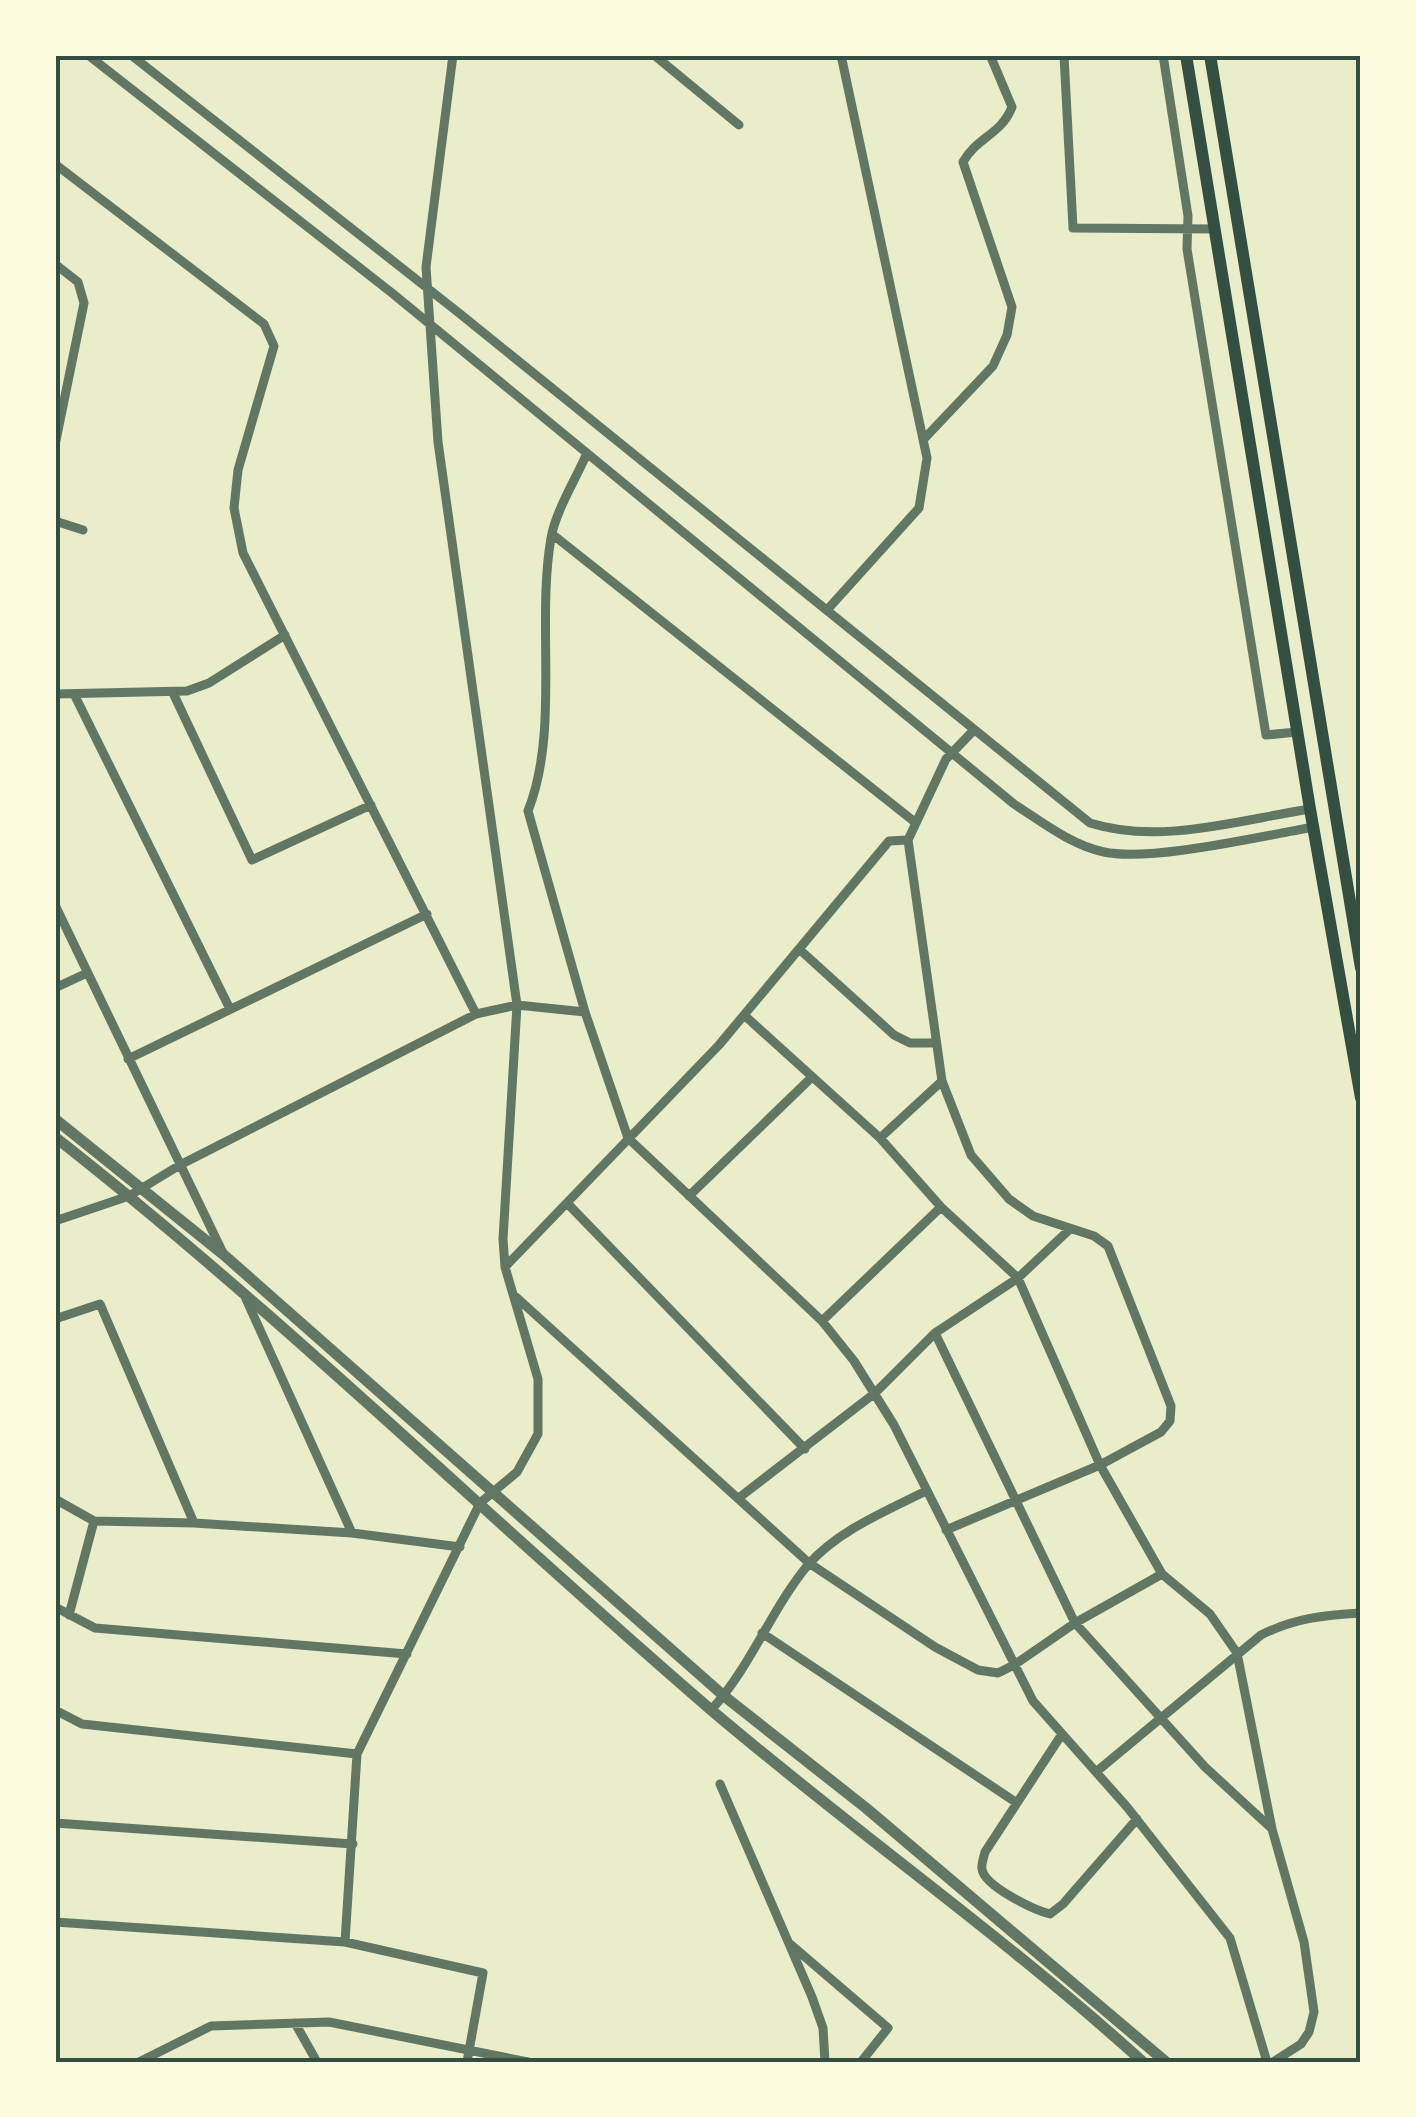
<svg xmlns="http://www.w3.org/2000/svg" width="1416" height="2117" font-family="'Playfair Display',serif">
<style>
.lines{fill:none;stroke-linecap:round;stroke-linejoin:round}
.minor{stroke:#617663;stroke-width:9}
.tertiary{stroke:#617663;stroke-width:11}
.secondary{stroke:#344e41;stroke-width:12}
.neatline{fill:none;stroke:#344e41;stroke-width:4}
</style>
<rect width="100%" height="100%" fill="#e9edc9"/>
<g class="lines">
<path class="minor" d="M88,55L392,293L1014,804C1042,822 1071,845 1104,852C1151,862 1262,836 1314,827
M131,55L459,313L1090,823C1160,845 1239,820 1310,809
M654,55L739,125
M1064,55L1073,228L1214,229
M1163,55L1188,216L1187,249L1266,735L1297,732
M55,164L264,324L274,346L238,470L234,508L243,553L476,1014
M55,264L78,282L84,303L55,445
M923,440L993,366L1007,335L1012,307L963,162C978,136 1001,135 1012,107L990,55
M587,453C576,479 556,510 551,538C536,625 560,730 528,811L585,1012L628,1138L822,1321L854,1361L894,1425L1033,1701L1127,1807L1230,1938L1267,2062
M55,521L83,530
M552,534L916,823
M827,610L919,508L927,458L841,55
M173,693L252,860L371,805
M55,694L187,691L209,683L285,635
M74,694L230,1009
M55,905L223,1253
M799,949L894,1035L910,1043H936
M55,988L87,973
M744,1015L880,1138L941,1207L1018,1278L1100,1465L1162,1574L1210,1614L1237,1653L1272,1829L1304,1942L1314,2012L1309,2032L1301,2044L1273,2062
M128,1059L427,914
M880,1138L942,1081
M689,1196L812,1077
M567,1203L805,1449
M55,1221L129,1196L180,1165L476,1014L517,1005L585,1012
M505,1267L719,1045L889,841L908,840
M516,1297L809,1563L935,1647L978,1670L998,1673L1014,1665L1075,1623L1162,1574
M246,1299L352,1533
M55,1319L100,1304L194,1523
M822,1321L941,1207
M935,1333L1075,1623L1205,1767L1270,1827
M740,1497L875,1393L935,1333L1018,1278L1070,1229
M55,1499L94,1521L194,1523L352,1533L460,1547
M946,1530L1100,1465L1161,1432L1170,1421L1171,1406L1108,1246L1094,1236L1033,1216L1009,1199L971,1155L942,1081L908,840L946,759L974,730
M55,1607L95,1628L407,1654
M69,1615L94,1521
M762,1633L1017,1803
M55,1710L82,1724L357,1754
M711,1710C750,1668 771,1610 807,1566C837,1531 886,1511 926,1491
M1062,1734L985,1852C984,1856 981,1865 982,1869C984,1886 1034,1910 1050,1914L1063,1904L1137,1819
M1096,1772L1261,1635C1295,1618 1324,1615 1361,1613
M720,1784L812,1997L823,2028L825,2062
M55,1823L353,1844
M55,1922L345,1942L483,1973L467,2062
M345,1942L357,1754L480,1503L517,1472L538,1434V1379L505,1267L503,1239L517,1005L438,442L426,267L453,55
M790,1944L888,2028L861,2062
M295,2023L317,2062
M139,2062L211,2026L329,2022L528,2062"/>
<path class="tertiary" d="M55,1119L224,1255L724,1696L866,1808L1166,2062
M55,1137C283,1316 490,1520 710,1709C852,1830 1005,1937 1143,2062"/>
<path class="secondary" d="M1186,55L1310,809L1361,1098
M1210,55L1361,968"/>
</g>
<rect width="1416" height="2117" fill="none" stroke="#fefae0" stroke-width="115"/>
<rect x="58" y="58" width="1300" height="2002" class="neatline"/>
</svg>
